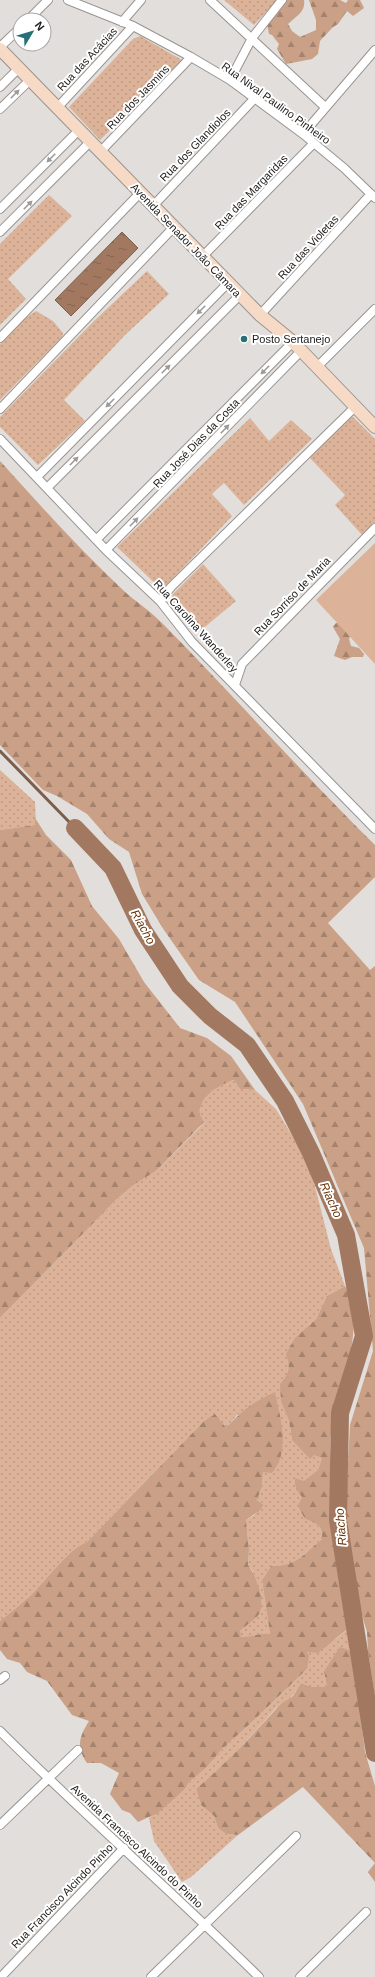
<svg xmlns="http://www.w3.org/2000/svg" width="375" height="1977" font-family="Helvetica,sans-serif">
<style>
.grass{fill:url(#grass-dots)}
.forest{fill:url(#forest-firs)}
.green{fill:#dcb298}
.water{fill:url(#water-ripples);stroke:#7c5e4c}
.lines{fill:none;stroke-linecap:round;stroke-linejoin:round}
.stream{stroke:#7c5e4c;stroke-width:3}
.river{stroke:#a27960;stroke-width:18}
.street-casing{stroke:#989491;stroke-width:10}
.secondary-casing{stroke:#989491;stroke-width:14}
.street{stroke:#fff;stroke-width:8}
.secondary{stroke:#f7dac6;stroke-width:12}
.oneway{fill:#9c9b9a}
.poi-dot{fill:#267076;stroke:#fff;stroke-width:1.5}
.labels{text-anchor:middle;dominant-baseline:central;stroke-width:4;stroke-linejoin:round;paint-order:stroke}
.street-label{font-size:11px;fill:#22201f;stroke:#fff}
.poi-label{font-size:11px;fill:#22201f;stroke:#fff;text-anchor:start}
.water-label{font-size:12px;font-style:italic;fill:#683307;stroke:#fff}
</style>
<defs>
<pattern id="grass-dots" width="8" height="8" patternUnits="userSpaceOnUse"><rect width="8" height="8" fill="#dcb298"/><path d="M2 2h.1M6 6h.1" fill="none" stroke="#bc9983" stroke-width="1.8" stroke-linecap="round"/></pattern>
<pattern id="forest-firs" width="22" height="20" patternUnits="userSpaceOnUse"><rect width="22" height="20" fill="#caa086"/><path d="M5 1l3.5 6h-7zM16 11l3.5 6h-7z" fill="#a4826d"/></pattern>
<pattern id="water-ripples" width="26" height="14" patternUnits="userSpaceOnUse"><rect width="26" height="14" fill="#a27960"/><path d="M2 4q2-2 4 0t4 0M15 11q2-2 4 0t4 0" fill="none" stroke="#84634f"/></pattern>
</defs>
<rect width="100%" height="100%" fill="#e2dedb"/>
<path class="grass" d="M224,0H277L254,25Z
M140,36L182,60L100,140L69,107L133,39Z
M49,195L72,216L8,279L26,299L0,325V244Z
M147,271L169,294L125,335L64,400L85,421L38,465L0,427V417L93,322Z
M36,311L53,321L63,333L62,337L0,400V344L24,319Z
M351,415L375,439V524L363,536L335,505L345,495L310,458L337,427Z
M250,418L269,441L291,420L312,439L244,505L224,483L212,494L232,516L162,590L117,547Z
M203,564L236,601L200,631L170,600L173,594Z
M0,770L35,802L36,825L0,830Z
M234,1080L240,1089L255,1090L276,1109L296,1142L312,1175L331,1249L345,1286L327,1296L316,1319L310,1324L290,1362L281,1402L289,1421L292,1440L322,1458L318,1470L304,1482L294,1479L296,1490L302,1497L305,1519C317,1524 323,1525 322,1539C304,1554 297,1566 271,1566L262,1580L270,1634C262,1632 251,1638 241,1637L239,1631L248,1624L261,1604L252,1570L248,1566L249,1550L246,1520L253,1516L264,1505L257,1500L262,1487L263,1471L238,1414L226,1428L203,1422L87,1542C69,1548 45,1582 31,1595C21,1604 10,1613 0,1621V1318L118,1198L135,1184L156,1171L204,1123C203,1120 201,1116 200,1114C197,1096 221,1084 234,1080Z
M351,1626L352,1637L349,1650L340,1648L324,1671L327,1687H312L301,1683C298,1687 296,1692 292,1696C287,1701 280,1703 275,1709C251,1737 224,1765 196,1789L201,1805L214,1816L218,1828L226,1834L238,1835L191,1877L182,1882L154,1841L149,1818L185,1789L189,1782L206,1768L222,1749L252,1722L307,1669V1651L311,1652L337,1638Z"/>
<path class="forest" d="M285,0H304C306,12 296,16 288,24L292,31L300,37L316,30V20L309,0H340L346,3L348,0H360L364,8L353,16L347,11L338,24L333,27L320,41L318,54L312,59L286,64L277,49L279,44L272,35L269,34L267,24Z
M0,461C40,505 80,550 124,591C135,601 149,610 161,622C233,695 301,772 375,845V877L328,923L370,970L375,966V1697L368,1651L367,1632L359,1605L345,1523L350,1425L373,1351L364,1248L303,1104L235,1002L199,980L164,930L142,894L129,852L109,839L87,814L57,796L43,790L0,745Z
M336,623H339L351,635L349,639L351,646L359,648L364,654L363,657H352L345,660L334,656L340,639L333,627Z
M35,818L46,835L71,860L92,906L119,939L144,982L180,1028L207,1038L231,1056L255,1090L240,1089L234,1080C221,1084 197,1097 200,1114C201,1116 203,1120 204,1122L156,1171L135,1184L118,1198L0,1318V830L35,825Z
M345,1286C369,1325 337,1390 331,1433C329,1445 331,1458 331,1470C332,1523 341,1574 351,1626L318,1653L307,1652L309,1656L307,1669L252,1722L222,1749L206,1768L189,1782L185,1789L158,1813L138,1822L130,1813L122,1810L110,1794L119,1773L101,1763H87C76,1747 79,1737 89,1721L72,1715L47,1681L27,1672L20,1663L7,1659L0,1650V1621C10,1613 21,1604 31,1595C45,1582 69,1548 87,1542L203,1422L215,1414L226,1428C241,1411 255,1401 275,1392C280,1417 291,1451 272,1473L263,1472L262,1487L257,1500L264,1505L259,1511L246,1520L249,1550L248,1565C256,1576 266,1601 259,1614C255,1620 245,1626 240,1631L241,1637C251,1638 261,1632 270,1634L262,1580L271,1566C297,1566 304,1554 322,1539C323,1525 317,1524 305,1519L298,1506L302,1497L296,1490L294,1478L304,1481L318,1470L322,1458L314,1455L310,1459L292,1440L289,1421L281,1402L280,1384C289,1375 291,1366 286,1354L295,1338L316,1319L327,1296Z
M340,1647L349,1650L354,1659L365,1752L375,1786V1882L368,1872L375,1863L303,1787L238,1835L226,1834L218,1828L214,1816L201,1805L196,1789C224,1765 251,1737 276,1709C280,1703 287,1700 293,1696C296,1692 298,1687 301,1683L312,1687H327L324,1671Z"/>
<path class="green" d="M375,543V664L316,600Z"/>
<path class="water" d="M122,232L138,248L71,316L55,300Z"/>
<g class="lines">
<path class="stream" d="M0,751L75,828"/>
<path class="river" d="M75,828L113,868L143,930L180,986L210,1016L247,1045L285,1101L311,1153L346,1235L364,1336L340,1413L338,1520L375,1753"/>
<defs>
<path id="street" d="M68,0L133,26L191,57L230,80L303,134L344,168L375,198
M210,0L325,107
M28,20L48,0
M122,22L141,0
M0,47L20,28
M230,80L252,38L282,0
M0,87L19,68
M57,108L133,26
M0,109L30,80
M303,134L375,50
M100,152L191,57
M153,206L254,99
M0,209L79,130
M0,232L90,142
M203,256L314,143
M260,315L371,194
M0,338L140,193
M317,367L375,309
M0,409L174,227
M0,439L106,550L160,601L192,642L375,829
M37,477L228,283
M47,488L240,295
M97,539L293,342
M106,550L301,351
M160,601L171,587L355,407
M235,685L242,664L375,528
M0,1680L5,1676
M0,1731C84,1815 174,1893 259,1977
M0,1825L78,1750
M1,1977L124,1848
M151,1977L296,1836
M300,1977L366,1912"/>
<path id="secondary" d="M0,49L260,315L293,342L375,427"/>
</defs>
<use href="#street" class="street-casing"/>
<use href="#secondary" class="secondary-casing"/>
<use href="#street" class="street"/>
<use href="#secondary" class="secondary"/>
</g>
<defs><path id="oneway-solid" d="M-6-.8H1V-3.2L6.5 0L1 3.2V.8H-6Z"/></defs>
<g class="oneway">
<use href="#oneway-solid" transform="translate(15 94) rotate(-45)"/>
<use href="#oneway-solid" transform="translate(51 158) rotate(135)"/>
<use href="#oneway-solid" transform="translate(28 205) rotate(-45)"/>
<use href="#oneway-solid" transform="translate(201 310) rotate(135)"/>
<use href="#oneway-solid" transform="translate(166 369) rotate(-45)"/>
<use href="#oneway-solid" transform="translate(265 370) rotate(135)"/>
<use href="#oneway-solid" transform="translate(110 403) rotate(135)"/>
<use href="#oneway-solid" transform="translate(225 429) rotate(-46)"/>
<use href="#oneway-solid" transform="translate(74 461) rotate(-45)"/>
<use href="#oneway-solid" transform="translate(134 522) rotate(-46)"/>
</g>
<circle class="poi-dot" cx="244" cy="339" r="4"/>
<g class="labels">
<g class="street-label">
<text transform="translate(87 59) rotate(-47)">Rua das Acácias</text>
<text transform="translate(138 97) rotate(-46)">Rua dos Jasmins</text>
<text transform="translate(276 103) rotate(36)">Rua Nival Paulino Pinheiro</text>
<text transform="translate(195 145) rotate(-46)">Rua dos Glandiolos</text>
<text transform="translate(251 192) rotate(-46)">Rua das Margaridas</text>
<text transform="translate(186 240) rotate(46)">Avenida Senador João Câmara</text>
<text transform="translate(308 247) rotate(-47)">Rua das Violetas</text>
<text transform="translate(196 443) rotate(-46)">Rua José Dias da Costa</text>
<text transform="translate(292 596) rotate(-46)">Rua Sorriso de Maria</text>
<text transform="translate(196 626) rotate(48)">Rua Carolina Wanderley</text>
<text transform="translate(137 1846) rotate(43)">Avenida Francisco Alcindo do Pinho</text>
<text transform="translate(62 1896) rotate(-46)">Rua Francisco Alcindo Pinho</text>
</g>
<g class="poi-label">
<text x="252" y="339">Posto Sertanejo</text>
</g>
<g class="water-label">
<text transform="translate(143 927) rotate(61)">Riacho</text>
<text transform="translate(331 1200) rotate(66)">Riacho</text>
<text transform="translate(341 1527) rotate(-95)">Riacho</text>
</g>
</g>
<g transform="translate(32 32) rotate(52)"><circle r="19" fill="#ffffff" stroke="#a7a6a5"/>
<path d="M0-3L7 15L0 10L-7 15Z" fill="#267076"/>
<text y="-6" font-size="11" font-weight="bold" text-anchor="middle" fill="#22201f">N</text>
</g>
</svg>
